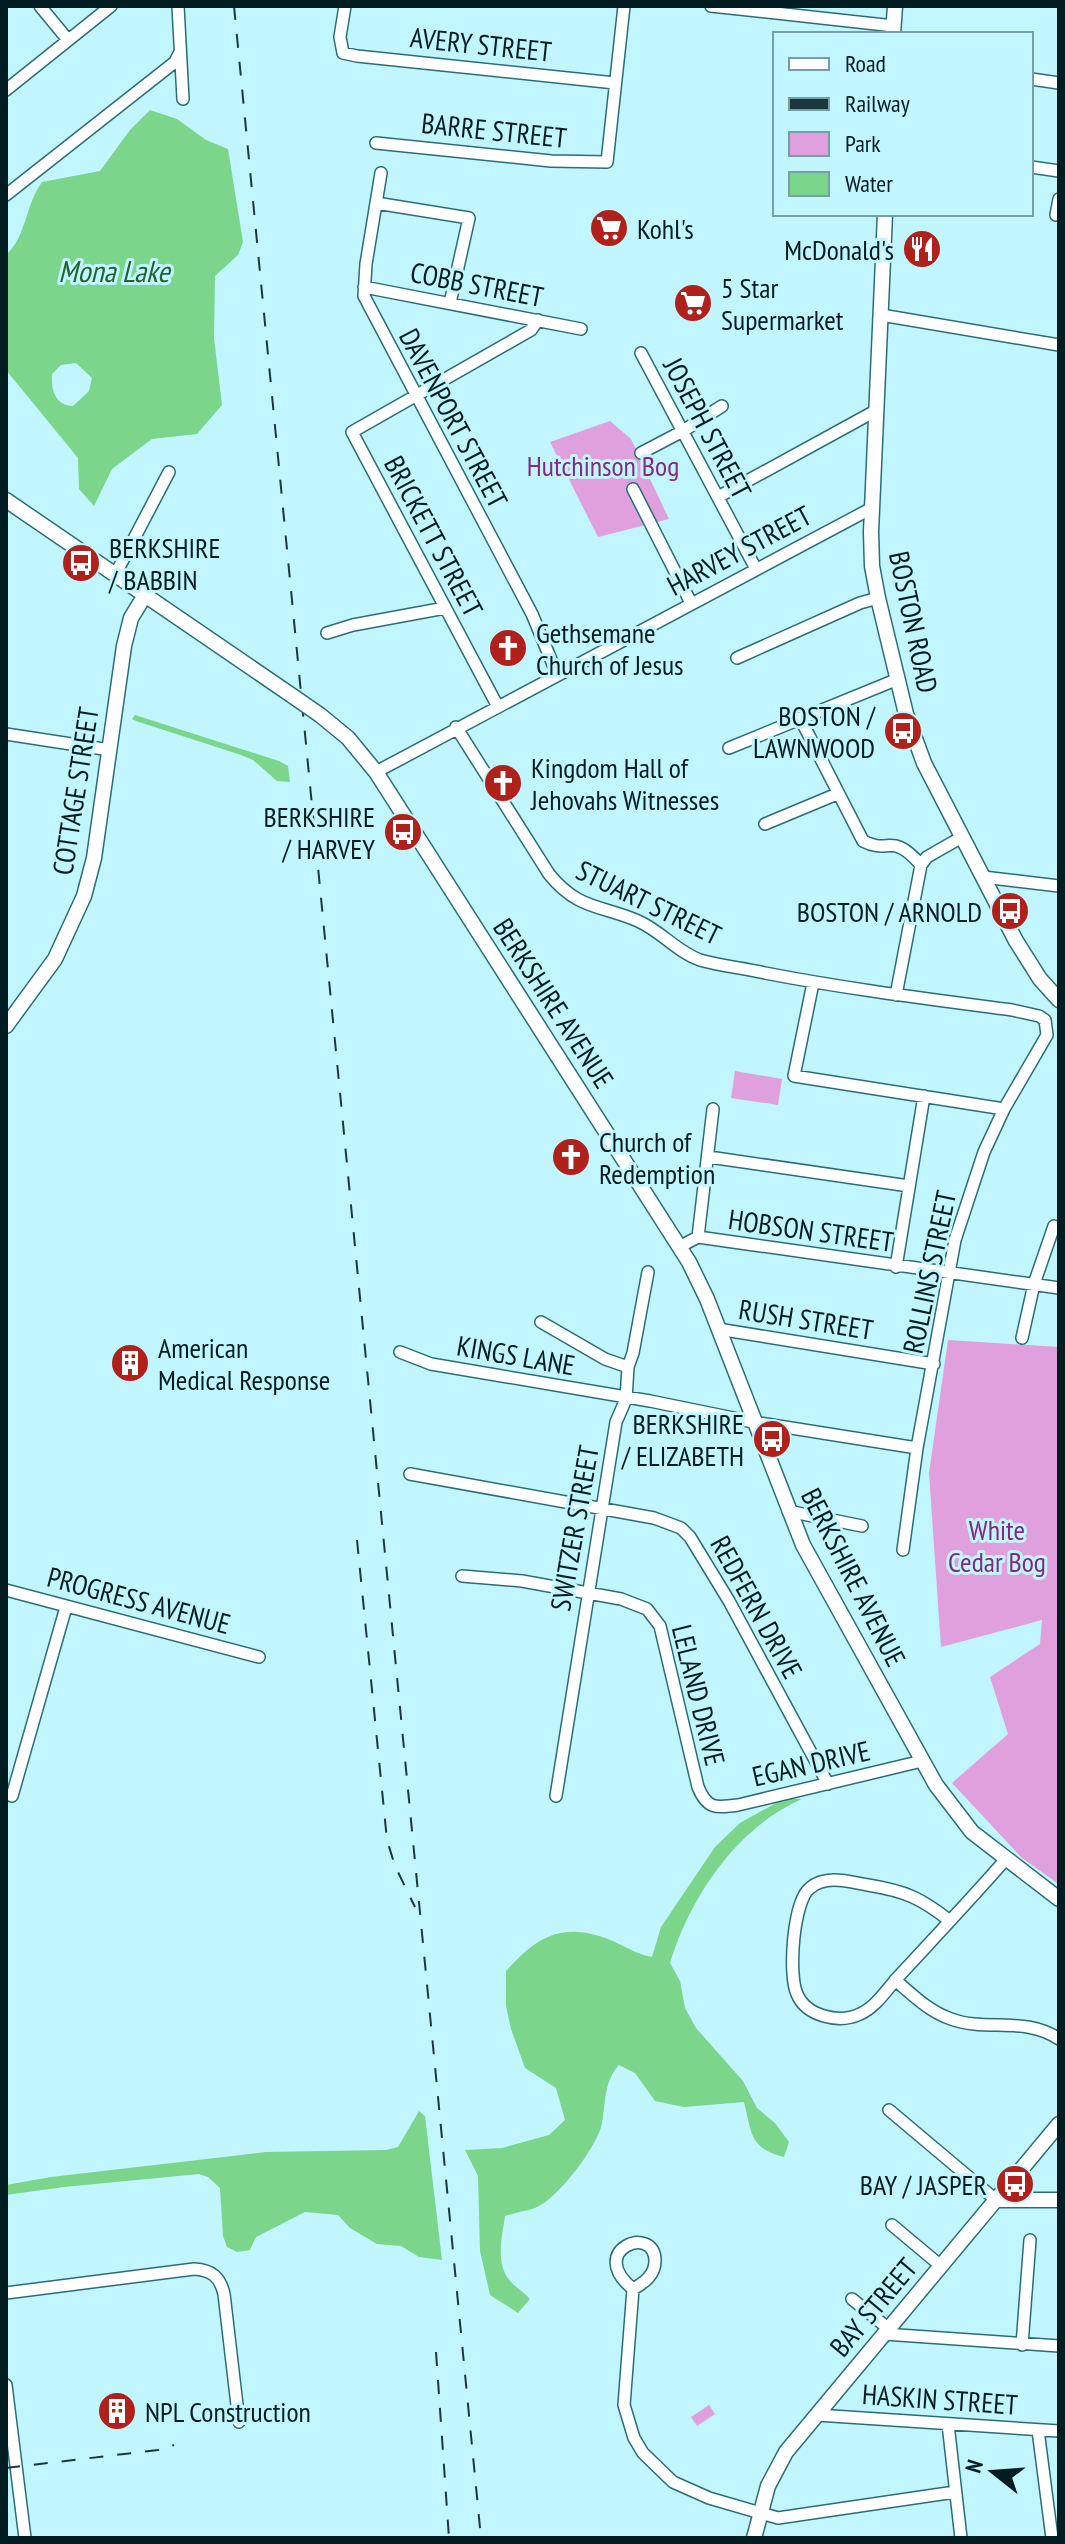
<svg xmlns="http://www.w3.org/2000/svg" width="1065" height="2544" font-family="'PT Sans Narrow',sans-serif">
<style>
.green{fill:#e0a0dd}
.water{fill:#7bd58b;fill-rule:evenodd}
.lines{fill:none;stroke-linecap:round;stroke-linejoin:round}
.minor-casing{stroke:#2b6d77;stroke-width:14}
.major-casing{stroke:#2b6d77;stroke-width:17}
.minor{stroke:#fff;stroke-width:11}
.major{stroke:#fff;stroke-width:14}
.rail{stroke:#1a383d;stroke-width:2;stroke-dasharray:14 14;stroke-linecap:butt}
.major-bridge-casing{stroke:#2b6d77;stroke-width:17;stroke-linecap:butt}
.major-bridge{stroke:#fff;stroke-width:14}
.labels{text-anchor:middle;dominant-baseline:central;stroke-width:6;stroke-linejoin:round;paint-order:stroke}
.street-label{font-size:28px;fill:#021d21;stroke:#c1f6fe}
.poi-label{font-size:28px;fill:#021d21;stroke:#c1f6fe;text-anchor:start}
.park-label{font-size:28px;fill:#842883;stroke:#c1f6fe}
.water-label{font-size:30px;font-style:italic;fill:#256333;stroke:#c1f6fe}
</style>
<rect width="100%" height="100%" fill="#c1f6fe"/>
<path class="green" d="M610,421L631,439L669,519L598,537L550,442Z
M735,1071L782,1079L778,1105L731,1098Z
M948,1340L1059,1347L1057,1883L1021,1857L952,1783L1008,1734L990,1677L1040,1644L1042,1620L941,1647L929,1473Z
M709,2405L715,2414L697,2426L691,2417Z"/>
<path class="water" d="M150,110L177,119L206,140L228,149L243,242L238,255L215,276L214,338L222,405L197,434L152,439L112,469L94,506L79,489L78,458L6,370V255C27,236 25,205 42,182L100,171L130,130ZM76,363L92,378L89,391L73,406C55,405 51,390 52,374L61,365Z
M135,715L279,761L288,766L290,782L277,781L253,760L241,755L136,721L132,719Z
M783,1799H802C737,1827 690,1897 670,1963L680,1981L685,2008L696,2028L743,2081L757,2108L775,2123L789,2142L784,2157C749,2148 752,2133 744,2102L684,2107L655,2101L635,2073L619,2065C604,2081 606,2101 602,2123C598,2146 557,2200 535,2208C525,2211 515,2213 505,2216C502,2237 495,2263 510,2281C516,2288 524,2292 530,2299L518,2313L490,2295L480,2251L478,2176L465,2150L502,2148L549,2135L565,2120L556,2088L525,2068L511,2029L506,2006V1971C536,1938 560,1922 605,1938C621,1943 634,1954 652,1957L661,1927L715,1847L740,1823Z
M419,2111L425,2116L442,2260L419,2257L401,2246L377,2244L350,2228L338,2215L305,2212L256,2237L250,2250L237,2252L227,2247L223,2236L220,2188L208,2177L199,2174L64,2187L6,2195V2185L51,2177L266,2152L386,2150L398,2147Z"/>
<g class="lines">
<defs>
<path id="minor" d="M40,6L68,40
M178,6L183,99
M345,6L340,37L343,53L357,56L615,83
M711,6L894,26
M1031,79L1059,83
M6,90L111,6
M376,143L551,161L607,162L624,6
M1031,167L1059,171
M381,173L366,264L364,296L532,614L557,674
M6,195L175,62L180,52
M376,203L469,218L450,303
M1056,215L1059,199
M364,287L581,329
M881,315L1059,345
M641,353L756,569
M641,453L683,431L722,406
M633,489L691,603
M718,497L877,410
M115,575L169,472
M327,633L353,625L445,608
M737,658L860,603L878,598
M497,705L352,432L531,330L538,320
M800,718L863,841C890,855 891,831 921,865L927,857L962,837
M456,727L549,874C578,910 601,905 638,921C661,931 677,952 700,960C721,966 744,968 765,973C847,989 929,999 1012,1010L1039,1016L1045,1020L1047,1035L1004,1109L984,1152L955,1240L917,1448L903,1550
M6,734L110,750
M729,748L898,679
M376,772L872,508
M765,824L837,794
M983,877L1059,886
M813,983L794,1076L1004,1109
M896,995L921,865
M709,1157L909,1186
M698,1237L1059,1288
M679,1247L698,1237L713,1109
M896,1267L924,1096
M541,1322L605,1359L628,1367
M718,1329L934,1364
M1022,1338L1034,1284L1054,1226
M400,1352L431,1364L650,1401L753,1422L917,1448
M410,1474L654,1518L681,1528L690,1537L729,1601L828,1784
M788,1511L862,1526
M462,1576L522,1581L621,1599L647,1609L660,1626L698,1787C707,1809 715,1808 738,1805L922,1761
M6,1590L259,1657
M12,1796L66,1607
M556,1796L616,1422L626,1399L628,1367L633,1353L648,1272
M950,1921C921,1898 905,1891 868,1885C850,1882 826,1874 810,1888C793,1901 788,1975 797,1994C806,2016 839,2024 860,2014C876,2007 887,1989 899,1976C935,1937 971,1899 1006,1859
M895,1980C913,1995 928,2011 951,2019C986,2032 1026,2016 1059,2039
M889,2110L996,2200
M892,2225L941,2266
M633,2289C644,2283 655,2275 655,2261C655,2223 585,2250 633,2289L624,2405L634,2438L643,2453L673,2482L709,2498L778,2518L955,2492
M6,2293L194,2269C212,2270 220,2277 224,2294L239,2422
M852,2299L889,2329
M884,2334L1059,2346
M1022,2345L1030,2240
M6,2385L25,2538
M817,2415L1059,2431
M948,2424L961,2538
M1038,2430L1052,2538"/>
<path id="major" d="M893,34L895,6
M885,214L871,532L872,566L878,598L906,714L924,763L1016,941L1040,979L1059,1000
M6,500L294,697
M320,715L348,738L376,772L689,1262L707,1299L803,1545L936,1785L972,1832L1059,1899
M6,1026L55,959L84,896L94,858L124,646L131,618L145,595
M996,2200H1059
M754,2538L768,2486L786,2452L1059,2124"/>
</defs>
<use href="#minor" class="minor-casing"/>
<use href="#major" class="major-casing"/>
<use href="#minor" class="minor"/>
<use href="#major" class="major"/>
<path class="rail" d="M234,6L481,2538
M357,1540L387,1840L395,1866L415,1907
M436,2352L449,2538
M6,2468L158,2450L174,2445"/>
<defs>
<path id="major-bridge" d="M294,697L320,715"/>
</defs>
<use href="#major-bridge" class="major-bridge-casing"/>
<use href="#major-bridge" class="major-bridge"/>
</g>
<defs>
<symbol id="supermarket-disc" viewBox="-11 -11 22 22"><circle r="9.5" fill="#b1211b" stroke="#c1f6fe"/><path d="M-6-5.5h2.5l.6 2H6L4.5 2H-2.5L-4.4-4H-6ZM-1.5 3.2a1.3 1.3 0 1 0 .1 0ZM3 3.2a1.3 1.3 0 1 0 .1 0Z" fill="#fff"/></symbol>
<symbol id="restaurant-disc" viewBox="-11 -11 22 22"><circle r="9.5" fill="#b1211b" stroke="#c1f6fe"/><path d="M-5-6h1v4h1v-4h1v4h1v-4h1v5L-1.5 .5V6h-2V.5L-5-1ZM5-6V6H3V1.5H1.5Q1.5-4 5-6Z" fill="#fff"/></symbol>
<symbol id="bus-disc" viewBox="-11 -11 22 22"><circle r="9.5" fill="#b1211b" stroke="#c1f6fe"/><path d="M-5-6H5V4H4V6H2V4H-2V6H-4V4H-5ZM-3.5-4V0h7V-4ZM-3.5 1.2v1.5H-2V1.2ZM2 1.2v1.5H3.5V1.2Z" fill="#fff"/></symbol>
<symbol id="church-disc" viewBox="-11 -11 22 22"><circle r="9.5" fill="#b1211b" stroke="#c1f6fe"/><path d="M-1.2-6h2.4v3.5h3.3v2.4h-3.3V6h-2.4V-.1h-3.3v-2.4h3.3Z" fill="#fff"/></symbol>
<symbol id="building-disc" viewBox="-11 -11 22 22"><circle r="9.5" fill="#b1211b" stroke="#c1f6fe"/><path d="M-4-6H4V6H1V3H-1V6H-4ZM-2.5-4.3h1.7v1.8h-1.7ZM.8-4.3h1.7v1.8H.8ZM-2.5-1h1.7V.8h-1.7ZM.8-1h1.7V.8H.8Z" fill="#fff"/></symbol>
</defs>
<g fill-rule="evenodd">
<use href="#supermarket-disc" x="587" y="206" width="44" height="44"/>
<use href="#restaurant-disc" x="900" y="227" width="44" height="44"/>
<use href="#supermarket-disc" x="671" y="281" width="44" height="44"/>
<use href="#bus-disc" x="59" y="541" width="44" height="44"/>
<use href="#church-disc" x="486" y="626" width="44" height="44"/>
<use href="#bus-disc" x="881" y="709" width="44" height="44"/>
<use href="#church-disc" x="481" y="761" width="44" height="44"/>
<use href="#bus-disc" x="381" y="810" width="44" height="44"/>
<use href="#bus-disc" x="988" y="889" width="44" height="44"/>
<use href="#church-disc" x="549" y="1135" width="44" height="44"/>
<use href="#building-disc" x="108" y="1341" width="44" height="44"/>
<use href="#bus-disc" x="750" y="1417" width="44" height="44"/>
<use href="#bus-disc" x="993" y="2162" width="44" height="44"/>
<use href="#building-disc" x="95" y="2389" width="44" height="44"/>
</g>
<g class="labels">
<g class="street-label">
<text transform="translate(481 44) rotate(6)">AVERY STREET</text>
<text transform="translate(494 130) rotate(6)">BARRE STREET</text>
<text transform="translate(477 284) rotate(11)">COBB STREET</text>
<text transform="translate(454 418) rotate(62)">DAVENPORT STREET</text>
<text transform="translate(708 428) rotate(62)">JOSEPH STREET</text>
<text transform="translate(434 536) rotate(62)">BRICKETT STREET</text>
<text transform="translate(739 550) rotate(-28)">HARVEY STREET</text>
<text transform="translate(914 622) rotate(78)">BOSTON ROAD</text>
<text transform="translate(75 791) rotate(-81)">COTTAGE STREET</text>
<text transform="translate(649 902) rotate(26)">STUART STREET</text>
<text transform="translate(554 1003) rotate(57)">BERKSHIRE AVENUE</text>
<text transform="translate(811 1230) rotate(8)">HOBSON STREET</text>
<text transform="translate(929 1272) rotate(-78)">ROLLINS STREET</text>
<text transform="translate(806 1319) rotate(9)">RUSH STREET</text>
<text transform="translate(516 1355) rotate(10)">KINGS LANE</text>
<text transform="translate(574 1528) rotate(-80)">SWITZER STREET</text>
<text transform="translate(854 1577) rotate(63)">BERKSHIRE AVENUE</text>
<text transform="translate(139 1600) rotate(15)">PROGRESS AVENUE</text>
<text transform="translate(757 1607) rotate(61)">REDFERN DRIVE</text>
<text transform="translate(699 1695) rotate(76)">LELAND DRIVE</text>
<text transform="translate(811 1763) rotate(-13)">EGAN DRIVE</text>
<text transform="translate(873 2307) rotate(-50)">BAY STREET</text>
<text transform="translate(940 2399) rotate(4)">HASKIN STREET</text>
</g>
<g class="poi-label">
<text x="637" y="228">Kohl's</text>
<text x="894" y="249" text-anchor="end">McDonald's</text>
<text x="721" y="287">5 Star<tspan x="721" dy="32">Supermarket</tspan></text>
<text x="109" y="547">BERKSHIRE<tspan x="109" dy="32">/ BABBIN</tspan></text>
<text x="536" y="632">Gethsemane<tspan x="536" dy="32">Church of Jesus</tspan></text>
<text x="875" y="715" text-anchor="end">BOSTON /<tspan x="875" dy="32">LAWNWOOD</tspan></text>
<text x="531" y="767">Kingdom Hall of<tspan x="531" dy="32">Jehovahs Witnesses</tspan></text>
<text x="375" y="816" text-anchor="end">BERKSHIRE<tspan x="375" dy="32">/ HARVEY</tspan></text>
<text x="982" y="911" text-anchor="end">BOSTON / ARNOLD</text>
<text x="599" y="1141">Church of<tspan x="599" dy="32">Redemption</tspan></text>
<text x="158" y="1347">American<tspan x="158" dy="32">Medical Response</tspan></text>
<text x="744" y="1423" text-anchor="end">BERKSHIRE<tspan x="744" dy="32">/ ELIZABETH</tspan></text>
<text x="987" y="2184" text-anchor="end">BAY / JASPER</text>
<text x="145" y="2411">NPL Construction</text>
</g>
<g class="park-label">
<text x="603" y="465">Hutchinson Bog</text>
<text x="997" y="1529">White<tspan x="997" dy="32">Cedar Bog</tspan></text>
</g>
<g class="water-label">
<text x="114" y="270">Mona Lake</text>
</g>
</g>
<rect width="1065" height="2544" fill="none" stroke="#021d21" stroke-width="16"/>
<rect x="773" y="32" width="260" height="184" fill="#c1f6fe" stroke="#759fa6" stroke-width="2"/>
<rect x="789" y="58" width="40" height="12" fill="#ffffff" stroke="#759fa6" stroke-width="2"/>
<text x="845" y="72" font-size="24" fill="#021d21">Road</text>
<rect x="789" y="98" width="40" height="12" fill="#1a383d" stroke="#759fa6" stroke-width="2"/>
<text x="845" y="112" font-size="24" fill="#021d21">Railway</text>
<rect x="789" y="132" width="40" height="24" fill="#e0a0dd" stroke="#759fa6" stroke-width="2"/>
<text x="845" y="152" font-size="24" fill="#021d21">Park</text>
<rect x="789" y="172" width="40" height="24" fill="#7bd58b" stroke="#759fa6" stroke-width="2"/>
<text x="845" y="192" font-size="24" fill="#021d21">Water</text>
<g transform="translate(993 2472) rotate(287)" stroke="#c1f6fe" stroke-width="6" paint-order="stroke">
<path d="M0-6L14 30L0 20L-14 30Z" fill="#021d21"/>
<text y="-12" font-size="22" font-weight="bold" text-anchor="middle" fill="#021d21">N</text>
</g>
</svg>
